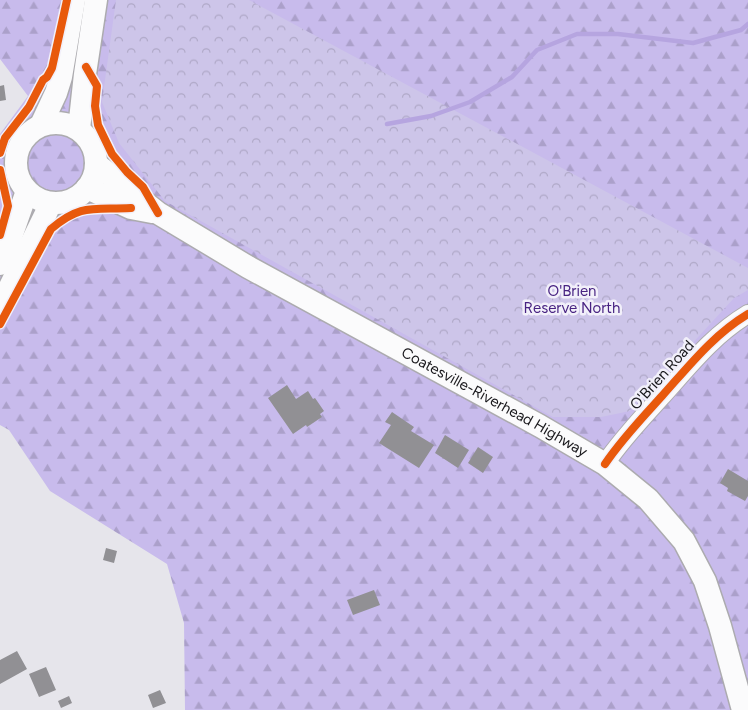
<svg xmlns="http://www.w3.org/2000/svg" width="748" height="710" font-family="Figtree,sans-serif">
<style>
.forest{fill:url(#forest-firs)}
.park{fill:url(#park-crowns)}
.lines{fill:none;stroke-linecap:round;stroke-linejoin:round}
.stream{stroke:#b6a5e0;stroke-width:4.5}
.building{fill:#919094}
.minor-casing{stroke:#acabaf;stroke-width:20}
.major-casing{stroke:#acabaf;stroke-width:25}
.minor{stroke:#fbfbfc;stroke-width:18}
.major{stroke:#fbfbfc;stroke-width:22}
.cycleway-casing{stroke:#f2f0fa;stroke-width:11}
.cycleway{stroke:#e8590c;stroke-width:8}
.labels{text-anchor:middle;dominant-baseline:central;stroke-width:5;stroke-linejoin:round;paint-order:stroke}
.park-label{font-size:15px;fill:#482382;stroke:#f2f0fa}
.street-label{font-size:15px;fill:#19181c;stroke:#f2f0fa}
</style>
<defs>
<pattern id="forest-firs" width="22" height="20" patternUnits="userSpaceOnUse" patternTransform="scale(1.25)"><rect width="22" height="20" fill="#c8bbec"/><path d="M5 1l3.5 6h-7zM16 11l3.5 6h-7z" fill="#aba0ca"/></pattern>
<pattern id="park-crowns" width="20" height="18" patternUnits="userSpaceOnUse" patternTransform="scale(1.25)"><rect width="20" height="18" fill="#cdc5e9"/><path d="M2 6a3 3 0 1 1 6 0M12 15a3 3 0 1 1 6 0" fill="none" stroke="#afa8c7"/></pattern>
</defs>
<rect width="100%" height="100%" fill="#e6e5eb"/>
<path class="forest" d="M0,0H748V710H185L184,623L167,564L50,491L9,430L0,425V134L28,96L0,59Z"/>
<path class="park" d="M116,0H249L748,268V290L734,298L630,411L601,417H553L165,201L119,143L102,102Z"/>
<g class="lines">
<path class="stream" d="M387,124L431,116L470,102L512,77L537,50L577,34H618L693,43L741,30L748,24"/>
</g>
<path class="building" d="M4,85L6,100L0,101V86Z
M287,385L296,399L308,391L313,399L315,398L324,411L320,414L322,417L307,427L306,425L293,434L268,398Z
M392,412L414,427L411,431L434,445L419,468L379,443L391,425L385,422Z
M445,435L469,450L458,468L435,453Z
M478,447L493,457L483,473L468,463Z
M728,469L748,481V496L745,501L727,491L728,488L720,483Z
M106,548L117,551L114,563L103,560Z
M374,590L380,605L353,615L347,600Z
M17,651L27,669L0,684V660Z
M46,667L56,690L39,697L29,674Z
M160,690L166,703L153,708L148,695Z
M69,696L72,703L61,708L58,701Z"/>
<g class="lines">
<defs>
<path id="minor" d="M605,464C621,440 642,418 662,396C689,366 713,335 748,314"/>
<g id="major">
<circle cx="56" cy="163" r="40"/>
<path d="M41,125L56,93L61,77L74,0"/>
<path d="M79,129L85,74L96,0"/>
<path id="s1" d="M96,164L158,213L248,267L540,426L605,464L648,499L684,541L705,581L720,626L743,710"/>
<path d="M87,188L131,208L152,212"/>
<path d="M0,264L6,251L27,191"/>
<path d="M0,307L51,203"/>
</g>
</defs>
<use href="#minor" class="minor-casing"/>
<use href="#major" class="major-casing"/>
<use href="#minor" class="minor"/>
<use href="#major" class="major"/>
<defs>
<path id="cycleway" d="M86,67L97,86L95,106L98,125L112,154L127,172L143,187L158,213
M0,153L5,138L29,107L43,80L47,77L52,68L67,0
M0,170L8,206L0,235
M0,324L51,229C81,203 94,210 131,208
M605,464C621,440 642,418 662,396C689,366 713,335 748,314"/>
</defs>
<use href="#cycleway" class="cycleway-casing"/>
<use href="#cycleway" class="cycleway"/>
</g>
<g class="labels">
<g class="park-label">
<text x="572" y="291">O'Brien<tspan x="572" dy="17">Reserve North</tspan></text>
</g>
<g class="street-label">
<text transform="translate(662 375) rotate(-48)">O'Brien Road</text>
<text stroke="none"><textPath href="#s1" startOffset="465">Coatesville-Riverhead Highway</textPath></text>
</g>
</g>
</svg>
